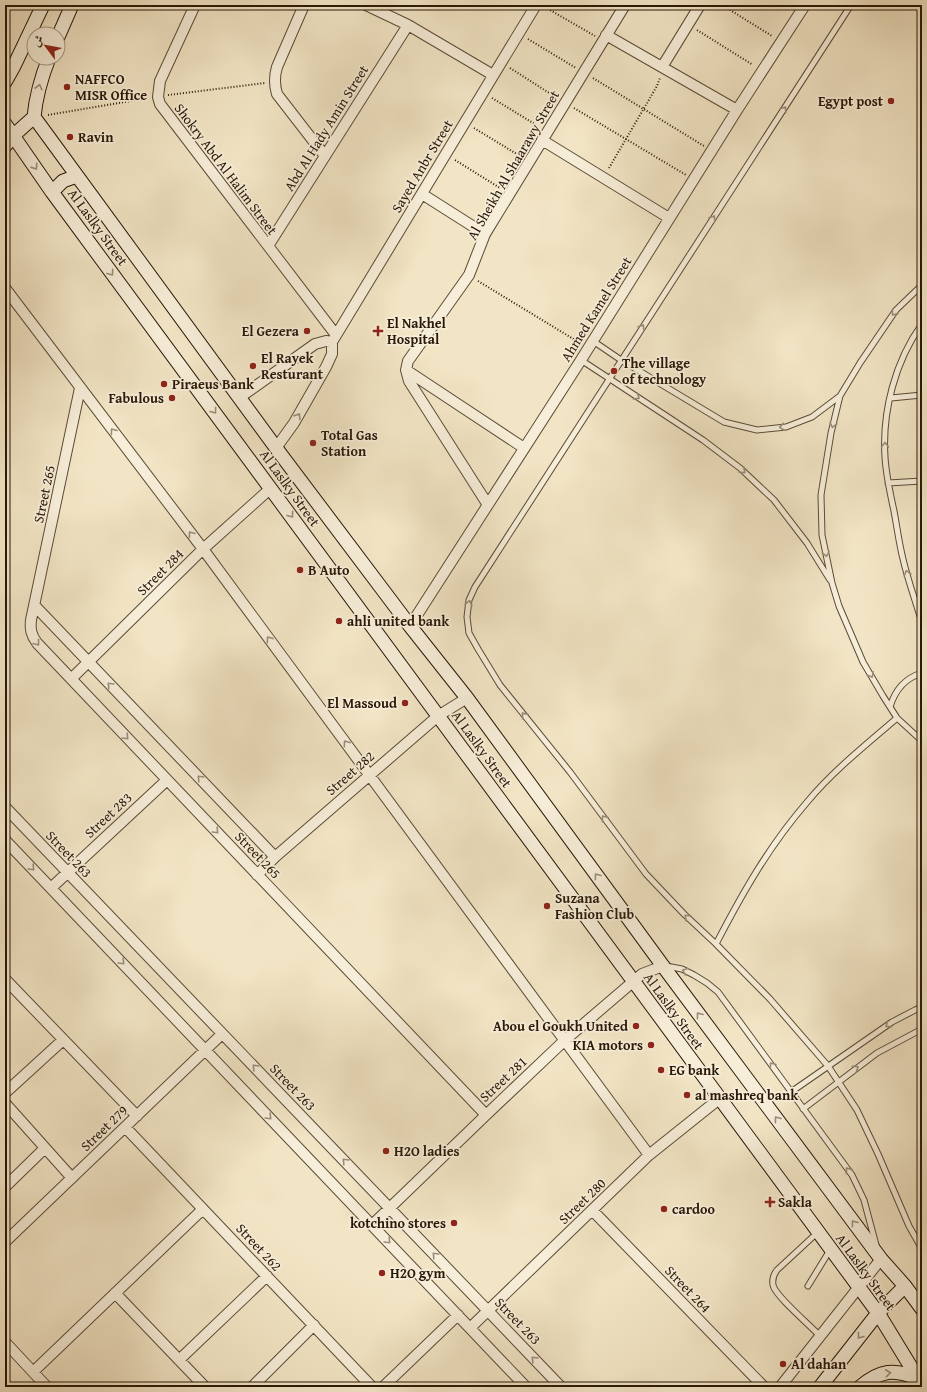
<svg xmlns="http://www.w3.org/2000/svg" width="927" height="1392" font-family="'Gentium Book Plus',Amiri,serif">
<style>
.lines{fill:none;stroke-linecap:round;stroke-linejoin:round}
.lane-casing{stroke:#5b4b37;stroke-width:7}
.street-casing{stroke:#5b4b37;stroke-width:12}
.secondary-casing{stroke:#291808;stroke-width:15}
.path{stroke:#291808;stroke-width:2;stroke-dasharray:1 2;stroke-linecap:butt}
.lane{stroke:#f7eed9;stroke-width:5}
.street{stroke:#f7eed9;stroke-width:10}
.secondary{stroke:#f7eed9;stroke-width:13}
.oneway{stroke:#9a8e7b}
.poi-dot{fill:#8f2418;stroke:#f7eed9;stroke-width:1.5}
.labels{text-anchor:middle;dominant-baseline:central;stroke-width:3.5;stroke-linejoin:round;paint-order:stroke}
.poi-label{font-size:14px;font-weight:bold;fill:#291808;stroke:#f7eed9;text-anchor:start}
.street-label{font-size:14px;fill:#291808;stroke:#f7eed9}
</style>
<rect width="100%" height="100%" fill="#f2e5c5"/>
<filter id="stains"><feTurbulence type="fractalNoise" baseFrequency=".005" numOctaves="4"/><feColorMatrix values="0 0 0 0 .2 0 0 0 0 .09 0 0 0 0 .02 0 0 0 .5 -.17"/></filter>
<radialGradient id="worn" r=".72"><stop offset=".6" stop-color="#630" stop-opacity="0"/><stop offset="1" stop-color="#630" stop-opacity=".3"/></radialGradient>
<g class="lines">
<defs>
<path id="lane" d="M851,5L475,587L469,600L467,617L469,633L478,649L500,685L570,772L646,874L684,914L716,944L770,999L828,1066L857,1110L878,1154L909,1226L922,1249
M922,285L896,310L860,363L840,396L831,433L821,495L822,535L832,583L839,606L863,662L883,696L897,718L922,741
M922,324C895,361 882,412 885,457C886,475 890,493 894,511C897,527 899,543 903,559C908,581 916,602 922,623
M593,341L621,360L724,422L757,430L786,427L812,417L840,396
M581,360L703,440L740,468L774,500L807,543L830,580
M891,398L922,395
M888,483L922,481
M890,707C895,690 905,678 922,673
M716,944C743,892 769,846 808,801C834,770 867,744 897,718
M666,966L682,969L694,975L707,983L718,992L852,1175L864,1200L876,1245
M791,1092L892,1022L915,1010L922,1007
M803,1109L877,1053L922,1029
M817,1233L777,1270C774,1274 772,1279 773,1285C775,1296 811,1326 820,1336
M808,1286L830,1250"/>
<path id="street" d="M195,5L160,81L158,97L160,104L336,335
M304,5L277,67C274,77 274,84 277,94L325,156
M366,5L408,25L493,75
M606,35L737,110
M662,67L700,5
M542,140L669,218
M422,194L485,234
M268,246L408,25
M5,288L203,549L649,1155
M406,370L524,448
M80,388L31,620C30,629 31,635 37,643L486,1115
M239,398L315,344L326,341L332,342
M276,448L294,423L326,367L332,354V342L536,5
M488,505L409,381L406,370L408,361L469,275L485,234L625,5
M35,606L275,857
M410,626L581,360L737,110L805,5
M71,679L203,549L271,488
M5,807L561,1387
M5,840L526,1387
M257,875L275,857L438,716L467,698
M51,888L167,780
M5,979L137,1116
M5,1093L63,1040
M5,1103L72,1178
M125,1127L372,1387
M5,1187L45,1148
M592,1210L764,1387
M372,1225L486,1115L565,1040L642,974L663,966
M5,1242L222,1034
M115,1293L205,1387
M470,1328L649,1155L719,1099
M5,1342L47,1387
M179,1360L267,1276
M33,1372L203,1209
M252,1387L314,1325
M383,1387L458,1315
M780,1387L881,1259"/>
<path id="secondary" d="M58,37L72,5
M5,82L14,66L43,5
M34,117L282,456L410,626L467,698L663,966L881,1259L905,1286L922,1309
M5,124L52,192L878,1313L922,1385
M5,146L14,135L34,117C36,96 41,78 49,58
M52,192L63,181L77,176
M820,1387L878,1313L905,1286
M860,1387C880,1370 895,1368 918,1379"/>
</defs>
<use href="#lane" class="lane-casing"/>
<use href="#street" class="street-casing"/>
<use href="#secondary" class="secondary-casing"/>
<path class="path" d="M722,5L772,36
M545,7L595,36
M697,30L753,65
M528,39L576,68
M510,68L557,98
M593,78L704,146
M168,95L265,83
M492,98L538,126
M574,108L686,175
M48,115L148,98
M474,128L520,156
M455,160L500,188
M609,168L657,86L660,78
M478,281L580,343"/>
<use href="#lane" class="lane"/>
<use href="#street" class="street"/>
<use href="#secondary" class="secondary"/>
</g>
<defs><path id="oneway-chevron" d="M-2-3.5L2.5 0L-2 3.5" fill="none" stroke-width="1.6" stroke-linecap="round" stroke-linejoin="round"/></defs>
<g class="oneway">
<use href="#oneway-chevron" transform="translate(39 87) rotate(-76)"/>
<use href="#oneway-chevron" transform="translate(784 109) rotate(-57)"/>
<use href="#oneway-chevron" transform="translate(35 167) rotate(56)"/>
<use href="#oneway-chevron" transform="translate(713 218) rotate(-57)"/>
<use href="#oneway-chevron" transform="translate(111 273) rotate(54)"/>
<use href="#oneway-chevron" transform="translate(894 313) rotate(128)"/>
<use href="#oneway-chevron" transform="translate(642 327) rotate(-57)"/>
<use href="#oneway-chevron" transform="translate(637 397) rotate(33)"/>
<use href="#oneway-chevron" transform="translate(214 411) rotate(54)"/>
<use href="#oneway-chevron" transform="translate(298 416) rotate(-58)"/>
<use href="#oneway-chevron" transform="translate(833 425) rotate(104)"/>
<use href="#oneway-chevron" transform="translate(782 427) rotate(172)"/>
<use href="#oneway-chevron" transform="translate(113 431) rotate(-127)"/>
<use href="#oneway-chevron" transform="translate(885 445) rotate(-90)"/>
<use href="#oneway-chevron" transform="translate(743 471) rotate(42)"/>
<use href="#oneway-chevron" transform="translate(291 515) rotate(54)"/>
<use href="#oneway-chevron" transform="translate(191 534) rotate(-127)"/>
<use href="#oneway-chevron" transform="translate(826 554) rotate(79)"/>
<use href="#oneway-chevron" transform="translate(907 573) rotate(-107)"/>
<use href="#oneway-chevron" transform="translate(469 603) rotate(-76)"/>
<use href="#oneway-chevron" transform="translate(269 639) rotate(-126)"/>
<use href="#oneway-chevron" transform="translate(37 643) rotate(52)"/>
<use href="#oneway-chevron" transform="translate(871 675) rotate(60)"/>
<use href="#oneway-chevron" transform="translate(110 685) rotate(-134)"/>
<use href="#oneway-chevron" transform="translate(524 715) rotate(-129)"/>
<use href="#oneway-chevron" transform="translate(126 737) rotate(46)"/>
<use href="#oneway-chevron" transform="translate(346 743) rotate(-126)"/>
<use href="#oneway-chevron" transform="translate(200 778) rotate(-134)"/>
<use href="#oneway-chevron" transform="translate(604 818) rotate(-127)"/>
<use href="#oneway-chevron" transform="translate(216 831) rotate(46)"/>
<use href="#oneway-chevron" transform="translate(32 868) rotate(46)"/>
<use href="#oneway-chevron" transform="translate(597 876) rotate(-126)"/>
<use href="#oneway-chevron" transform="translate(687 917) rotate(-136)"/>
<use href="#oneway-chevron" transform="translate(122 962) rotate(46)"/>
<use href="#oneway-chevron" transform="translate(685 971) rotate(-158)"/>
<use href="#oneway-chevron" transform="translate(699 1015) rotate(-127)"/>
<use href="#oneway-chevron" transform="translate(888 1025) rotate(146)"/>
<use href="#oneway-chevron" transform="translate(772 1065) rotate(-126)"/>
<use href="#oneway-chevron" transform="translate(255 1067) rotate(-134)"/>
<use href="#oneway-chevron" transform="translate(856 1068) rotate(-36)"/>
<use href="#oneway-chevron" transform="translate(269 1117) rotate(46)"/>
<use href="#oneway-chevron" transform="translate(777 1119) rotate(-127)"/>
<use href="#oneway-chevron" transform="translate(345 1161) rotate(-134)"/>
<use href="#oneway-chevron" transform="translate(848 1170) rotate(-125)"/>
<use href="#oneway-chevron" transform="translate(854 1223) rotate(-127)"/>
<use href="#oneway-chevron" transform="translate(388 1241) rotate(46)"/>
<use href="#oneway-chevron" transform="translate(435 1255) rotate(-134)"/>
<use href="#oneway-chevron" transform="translate(860 1336) rotate(128)"/>
<use href="#oneway-chevron" transform="translate(534 1359) rotate(-134)"/>
<use href="#oneway-chevron" transform="translate(888 1373) rotate(-6)"/>
</g>
<g class="poi-dot">
<circle cx="67" cy="87" r="4"/>
<circle cx="891" cy="101" r="4"/>
<circle cx="70" cy="137" r="4"/>
<circle cx="307" cy="331" r="4"/>
<path d="M376 325h4v4h4v4h-4v4h-4v-4h-4v-4h4z"/>
<circle cx="253" cy="366" r="4"/>
<circle cx="614" cy="371" r="4"/>
<circle cx="164" cy="384" r="4"/>
<circle cx="172" cy="398" r="4"/>
<circle cx="313" cy="443" r="4"/>
<circle cx="300" cy="570" r="4"/>
<circle cx="339" cy="621" r="4"/>
<circle cx="405" cy="703" r="4"/>
<circle cx="547" cy="906" r="4"/>
<circle cx="636" cy="1026" r="4"/>
<circle cx="651" cy="1045" r="4"/>
<circle cx="661" cy="1070" r="4"/>
<circle cx="687" cy="1095" r="4"/>
<circle cx="386" cy="1151" r="4"/>
<path d="M768 1196h4v4h4v4h-4v4h-4v-4h-4v-4h4z"/>
<circle cx="664" cy="1209" r="4"/>
<circle cx="454" cy="1223" r="4"/>
<circle cx="382" cy="1273" r="4"/>
<circle cx="783" cy="1364" r="4"/>
</g>
<g class="labels">
<g class="poi-label">
<text x="75" y="79">NAFFCO<tspan x="75" dy="16">MISR Office</tspan></text>
<text x="883" y="101" text-anchor="end">Egypt post</text>
<text x="78" y="137">Ravin</text>
<text x="387" y="323">El Nakhel<tspan x="387" dy="16">Hospital</tspan></text>
<text x="299" y="331" text-anchor="end">El Gezera</text>
<text x="261" y="358">El Rayek<tspan x="261" dy="16">Resturant</tspan></text>
<text x="622" y="363">The village<tspan x="622" dy="16">of technology</tspan></text>
<text x="172" y="384">Piraeus Bank</text>
<text x="164" y="398" text-anchor="end">Fabulous</text>
<text x="321" y="435">Total Gas<tspan x="321" dy="16">Station</tspan></text>
<text x="308" y="570">B Auto</text>
<text x="347" y="621">ahli united bank</text>
<text x="397" y="703" text-anchor="end">El Massoud</text>
<text x="555" y="898">Suzana<tspan x="555" dy="16">Fashion Club</tspan></text>
<text x="628" y="1026" text-anchor="end">Abou el Goukh United</text>
<text x="643" y="1045" text-anchor="end">KIA motors</text>
<text x="669" y="1070">EG bank</text>
<text x="695" y="1095">al mashreq bank</text>
<text x="394" y="1151">H2O ladies</text>
<text x="778" y="1202">Sakla</text>
<text x="672" y="1209">cardoo</text>
<text x="446" y="1223" text-anchor="end">kotchino stores</text>
<text x="390" y="1273">H2O gym</text>
<text x="791" y="1364">Al dahan</text>
</g>
<g class="street-label">
<text transform="translate(326 128) rotate(-58)">Abd Al Hady Amin Street</text>
<text transform="translate(513 165) rotate(-60)">Al Sheikh Al Shaarawy Street</text>
<text transform="translate(422 166) rotate(-59)">Sayed Anbr Street</text>
<text transform="translate(226 169) rotate(53)">Shokry Abd Al Halim Street</text>
<text transform="translate(98 227) rotate(54)">Al Laslky Street</text>
<text transform="translate(596 309) rotate(-58)">Ahmed Kamel Street</text>
<text transform="translate(290 488) rotate(54)">Al Laslky Street</text>
<text transform="translate(44 494) rotate(-78)">Street 265</text>
<text transform="translate(160 572) rotate(-45)">Street 284</text>
<text transform="translate(482 749) rotate(54)">Al Laslky Street</text>
<text transform="translate(350 773) rotate(-41)">Street 282</text>
<text transform="translate(108 815) rotate(-43)">Street 283</text>
<text transform="translate(69 854) rotate(46)">Street 263</text>
<text transform="translate(258 855) rotate(46)">Street 265</text>
<text transform="translate(674 1011) rotate(54)">Al Laslky Street</text>
<text transform="translate(503 1079) rotate(-43)">Street 281</text>
<text transform="translate(293 1087) rotate(46)">Street 263</text>
<text transform="translate(104 1128) rotate(-44)">Street 279</text>
<text transform="translate(582 1201) rotate(-44)">Street 280</text>
<text transform="translate(259 1247) rotate(47)">Street 262</text>
<text transform="translate(866 1272) rotate(54)">Al Laslky Street</text>
<text transform="translate(688 1289) rotate(46)">Street 264</text>
<text transform="translate(518 1321) rotate(46)">Street 263</text>
</g>
</g>
<rect width="927" height="1392" fill="none" stroke="#f2e5c5" stroke-width="20"/>
<rect x="6" y="6" width="915" height="1380" fill="none" stroke="#291808" stroke-width="2"/>
<rect x="10" y="10" width="907" height="1372" fill="none" stroke="#291808"/>
<g transform="translate(46 46) rotate(302)"><circle r="19" fill="#f7eed9" stroke="#a59885"/>
<path d="M0-3L7 15L0 10L-7 15Z" fill="#8f2418"/>
<text y="-6" font-size="11" font-weight="bold" text-anchor="middle" fill="#291808">ش</text>
</g>
<rect width="100%" height="100%" filter="url(#stains)"/>
<rect width="100%" height="100%" fill="url(#worn)"/>
</svg>
